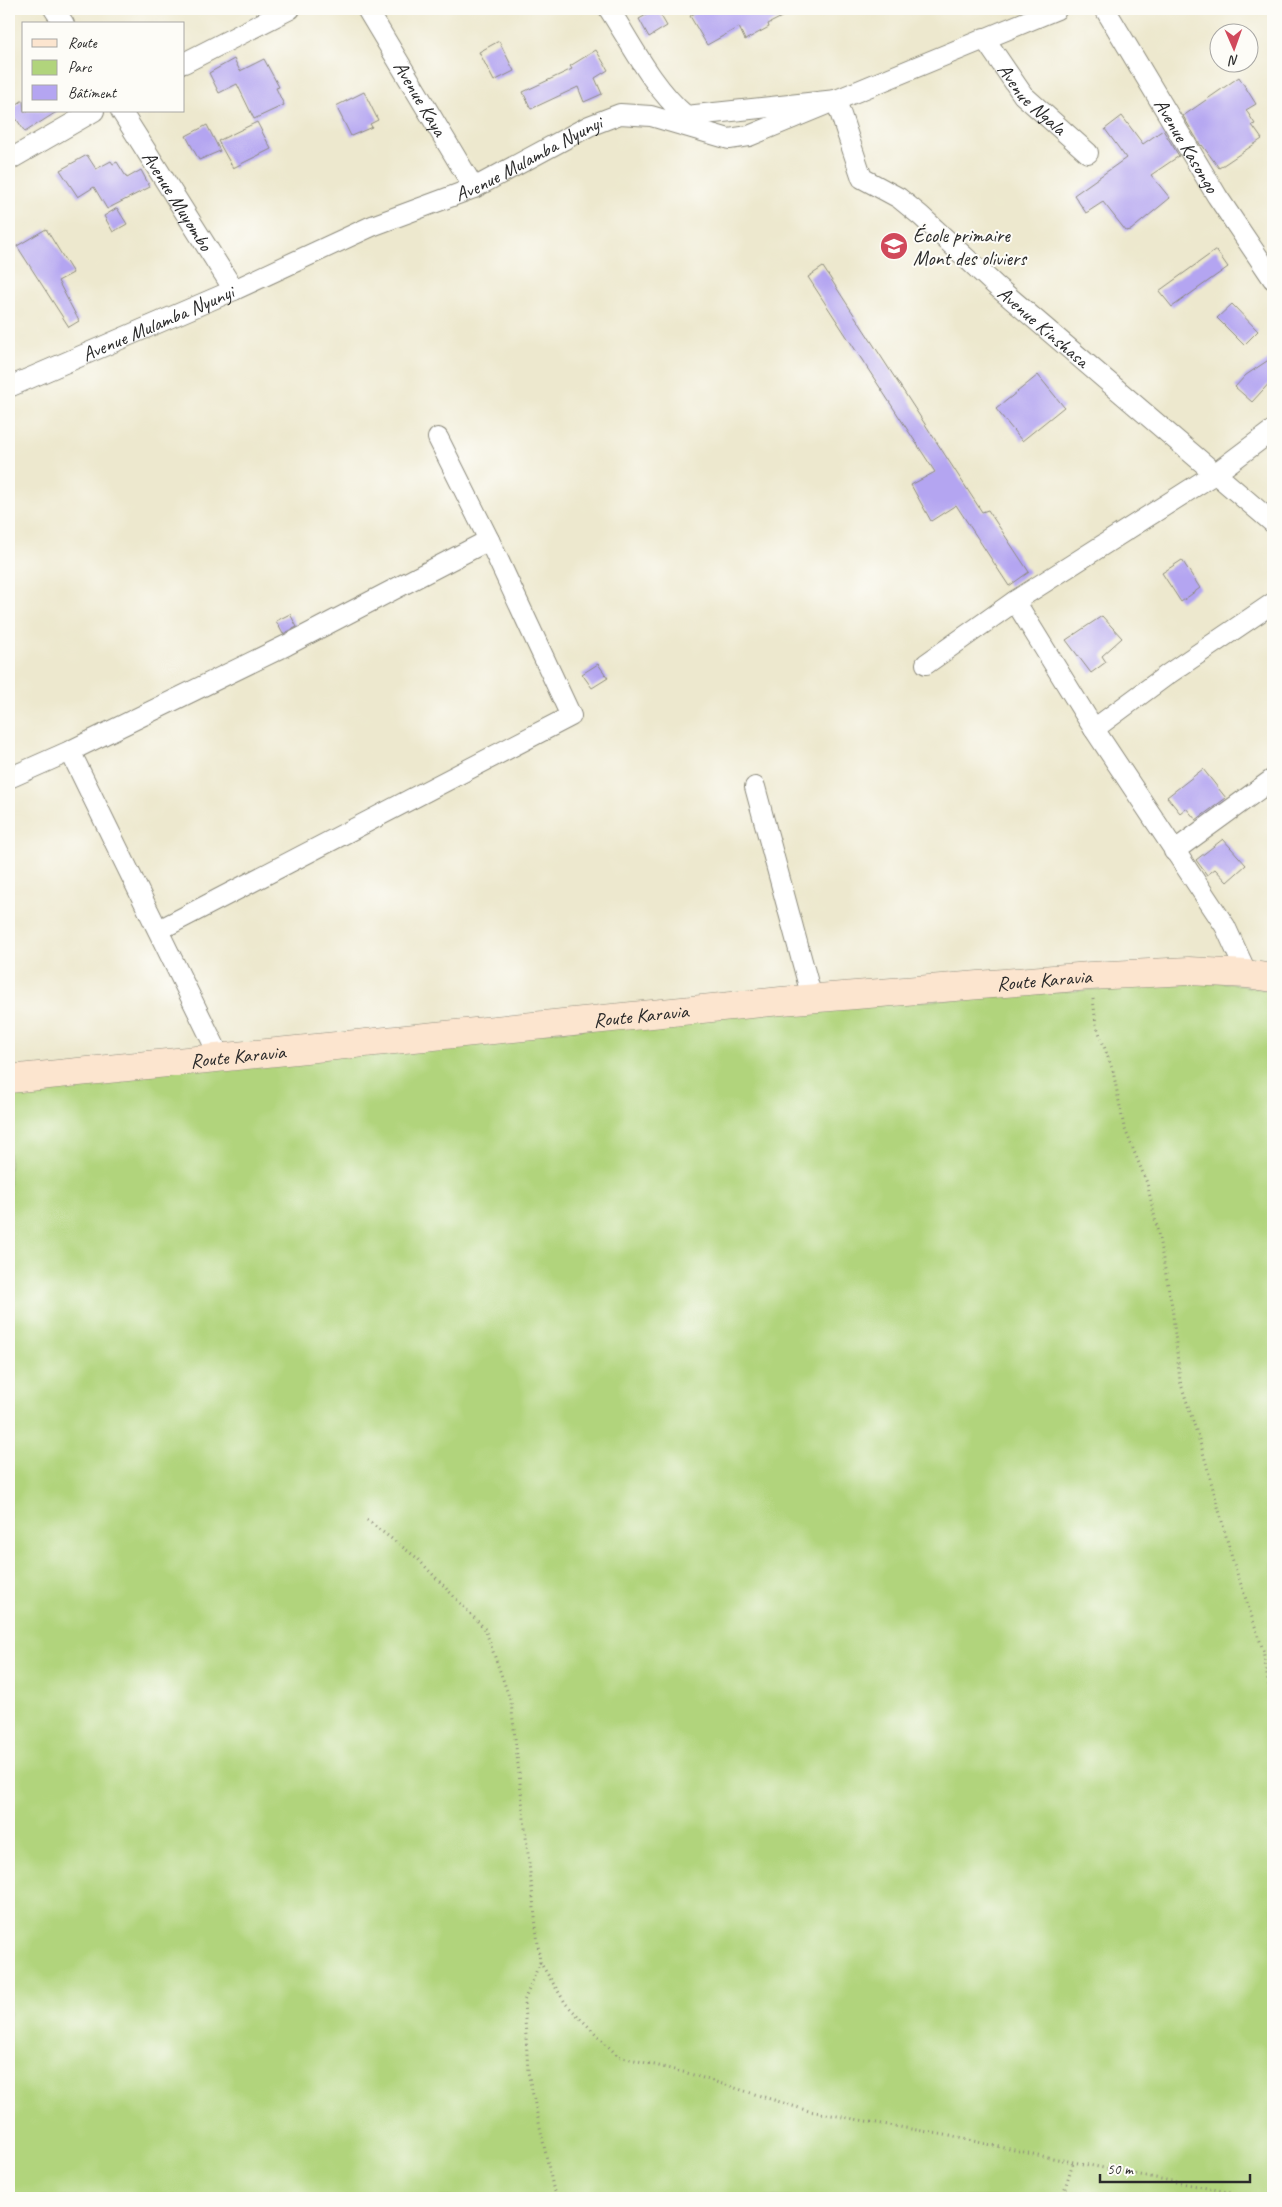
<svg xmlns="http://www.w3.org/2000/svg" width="1282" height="2207" font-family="Caveat,sans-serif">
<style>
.green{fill:#b1d47c;stroke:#6e8054}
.building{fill:#b4a5f1}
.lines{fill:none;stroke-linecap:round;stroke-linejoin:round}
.street-casing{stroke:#8c8a7c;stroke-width:22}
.secondary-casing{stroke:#8c8a7c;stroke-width:29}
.path{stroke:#8c8a7c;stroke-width:3;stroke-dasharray:1 4;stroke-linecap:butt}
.street{stroke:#fff;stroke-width:20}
.secondary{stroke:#fce5cf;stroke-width:28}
.labels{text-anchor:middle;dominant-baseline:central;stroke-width:4;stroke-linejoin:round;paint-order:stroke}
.street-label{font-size:20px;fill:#2b2b2b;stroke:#fdfcf7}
.poi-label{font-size:20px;fill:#2b2b2b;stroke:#fdfcf7;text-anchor:start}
</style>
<rect width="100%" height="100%" fill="#fdfcf7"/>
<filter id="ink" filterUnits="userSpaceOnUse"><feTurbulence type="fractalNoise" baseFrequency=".02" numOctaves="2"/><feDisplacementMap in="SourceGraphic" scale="10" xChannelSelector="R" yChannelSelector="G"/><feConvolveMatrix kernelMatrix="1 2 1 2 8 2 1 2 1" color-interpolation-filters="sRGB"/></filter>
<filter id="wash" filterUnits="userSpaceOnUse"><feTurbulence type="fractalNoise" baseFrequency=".0096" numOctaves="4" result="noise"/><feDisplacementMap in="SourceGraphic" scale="20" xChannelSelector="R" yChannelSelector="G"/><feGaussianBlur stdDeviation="1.12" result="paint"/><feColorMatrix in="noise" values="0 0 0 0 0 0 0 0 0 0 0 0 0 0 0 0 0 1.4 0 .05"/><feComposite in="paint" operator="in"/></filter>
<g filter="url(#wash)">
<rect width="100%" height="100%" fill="#ede8ce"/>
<path class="green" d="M1217,981L1273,991V2198H9V1085L716,1015Z"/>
<g id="blocks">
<path class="building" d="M657,9L667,26L649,37L639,19Z
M702,9H797L768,24L769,27L745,40L739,27L707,45L690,16Z
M499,41L514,71L494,81L479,52Z
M596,50L608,70L595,78L602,94L584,102L578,87L531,109L523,92L572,69L570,66Z
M234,59L240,71L264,59L279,87L276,88L284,105L254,119L237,84L219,93L209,73Z
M1239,77L1256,104L1246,110L1255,124L1252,125L1262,139L1219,168L1202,145L1201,146L1183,116Z
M364,92L378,120L370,124L372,127L351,136L336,106Z
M23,100L24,111H58L25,132L10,109Z
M1122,116L1143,144L1163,130L1179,156L1151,175L1170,198L1131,230L1126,231L1103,202L1086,213L1074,195L1126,158L1105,129Z
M257,122L271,149L233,168L218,141Z
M207,125L220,151L199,160L186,136Z
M87,155L96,169L111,161L113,164L117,162L127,178L141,170L150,187L107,209L94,187L78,197L60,170Z
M117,208L127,224L113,232L104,216Z
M46,229L73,273L58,281L79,321L69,327L17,246Z
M1216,250L1228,267L1172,307L1159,291Z
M823,267L982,512L988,510L1029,572L1009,586L956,505L931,521L911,485L935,472L808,277Z
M1232,304L1258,331L1244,345L1217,318Z
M1273,357V379L1252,402L1235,387L1246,375Z
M1038,375L1064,407L1022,441L996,409Z
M1182,560L1200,588L1181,602L1162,573Z
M290,614L297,627L283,634L276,621Z
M1102,616L1122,638L1102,656L1106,662L1091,673L1066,640Z
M598,664L608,678L592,688L582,674Z
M1203,769L1226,798L1196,820L1186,808L1180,813L1167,797Z
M1223,839L1246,865L1227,882L1215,869L1207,875L1196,860Z"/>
</g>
</g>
<g filter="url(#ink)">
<use href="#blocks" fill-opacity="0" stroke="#8c8a7c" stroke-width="1"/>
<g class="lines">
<defs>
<g id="street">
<path d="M54,9L64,24"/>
<path id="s1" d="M367,9L474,188"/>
<path id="s2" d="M609,9C632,45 653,88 686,116L836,100L862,178L899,198L921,216L995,285L1273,523"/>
<path id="s3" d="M1105,9L1217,196L1273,279"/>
<path id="s4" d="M984,38L1023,95L1088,153"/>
<path d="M184,63L290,9"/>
<path id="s5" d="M121,111L234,290"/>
<path d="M9,160L94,111"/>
<path id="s6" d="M9,387L234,290L372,226L474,188L589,126L620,114L651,116L729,139L749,136L1057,9"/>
<path d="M1015,601L1094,729L1225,926L1247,974"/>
<path d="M926,664L1015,601L1216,473L1273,430"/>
<path d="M1094,729L1167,675L1273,603"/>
<path d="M9,778L70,751"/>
<path d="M755,787L812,998"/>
<path d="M1174,851L1273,779"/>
<path d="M159,930L571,716L489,540L438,438"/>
<path d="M220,1057L70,751L287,645L489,540"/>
</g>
<g id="secondary">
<path id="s7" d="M9,1079L781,1001L1090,976L1189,971L1247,974L1273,978"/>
</g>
</defs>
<use href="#street" class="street-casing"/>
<use href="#secondary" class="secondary-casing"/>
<path class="path" d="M1093,999L1096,1024L1113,1071L1124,1127L1147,1183L1156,1223L1172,1306L1180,1381L1203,1452L1232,1558L1263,1650L1273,1713
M367,1520L417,1558L485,1629L511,1702L540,1962L566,2004L618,2056L687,2073L809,2111L945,2135L1042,2156L1228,2192L1242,2198
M540,1962L524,2001L528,2072L553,2187L558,2198
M1062,2198L1073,2162"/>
<use href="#street" class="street"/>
<use href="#secondary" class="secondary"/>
</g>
</g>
<defs>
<symbol id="school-disc" viewBox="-11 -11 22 22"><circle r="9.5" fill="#d1495b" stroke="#fdfcf7"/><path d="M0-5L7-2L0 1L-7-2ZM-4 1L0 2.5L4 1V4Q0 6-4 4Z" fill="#fff"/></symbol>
</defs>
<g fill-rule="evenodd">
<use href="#school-disc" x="878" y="230" width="32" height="32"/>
</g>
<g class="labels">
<g class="street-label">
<text stroke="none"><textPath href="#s4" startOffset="78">Avenue Ngala</textPath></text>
<text stroke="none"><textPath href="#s1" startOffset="104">Avenue Kaya</textPath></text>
<text stroke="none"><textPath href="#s3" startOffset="159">Avenue Kasongo</textPath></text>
<text stroke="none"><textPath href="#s6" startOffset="568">Avenue Mulamba Nyunyi</textPath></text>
<text stroke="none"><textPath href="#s5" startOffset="106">Avenue Muyombo</textPath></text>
<text stroke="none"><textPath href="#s6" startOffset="162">Avenue Mulamba Nyunyi</textPath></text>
<text stroke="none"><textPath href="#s2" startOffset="601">Avenue Kinshasa</textPath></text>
<text stroke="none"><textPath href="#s7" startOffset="1040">Route Karavia</textPath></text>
<text stroke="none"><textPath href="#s7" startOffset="635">Route Karavia</textPath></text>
<text stroke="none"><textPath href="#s7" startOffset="230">Route Karavia</textPath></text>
</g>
<g class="poi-label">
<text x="913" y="235">École primaire<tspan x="913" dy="23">Mont des oliviers</tspan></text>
</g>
</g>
<rect width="1282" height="2207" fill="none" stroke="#fdfcf7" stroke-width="30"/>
<rect x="22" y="22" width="162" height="90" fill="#fdfcf7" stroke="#a9a8a5"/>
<rect x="32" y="39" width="25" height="8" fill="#fce5cf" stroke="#a9a8a5"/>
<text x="68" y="48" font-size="15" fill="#2b2b2b">Route</text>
<rect x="32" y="60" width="25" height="15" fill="#b1d47c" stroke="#a9a8a5"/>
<text x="68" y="72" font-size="15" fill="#2b2b2b">Parc</text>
<rect x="32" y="85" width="25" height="15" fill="#b4a5f1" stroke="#a9a8a5"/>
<text x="68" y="98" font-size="15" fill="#2b2b2b">Bâtiment</text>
<g transform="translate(1234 48) rotate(178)"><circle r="24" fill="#fdfcf7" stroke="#a9a8a5"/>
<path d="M0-4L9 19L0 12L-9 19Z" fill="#d1495b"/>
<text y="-8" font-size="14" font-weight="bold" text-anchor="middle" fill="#2b2b2b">N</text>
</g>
<path d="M1100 2174v8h150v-8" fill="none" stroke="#2b2b2b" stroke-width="2.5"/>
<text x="1107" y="2174" font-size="15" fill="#2b2b2b" stroke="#fdfcf7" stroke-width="4" paint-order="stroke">50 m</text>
</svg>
